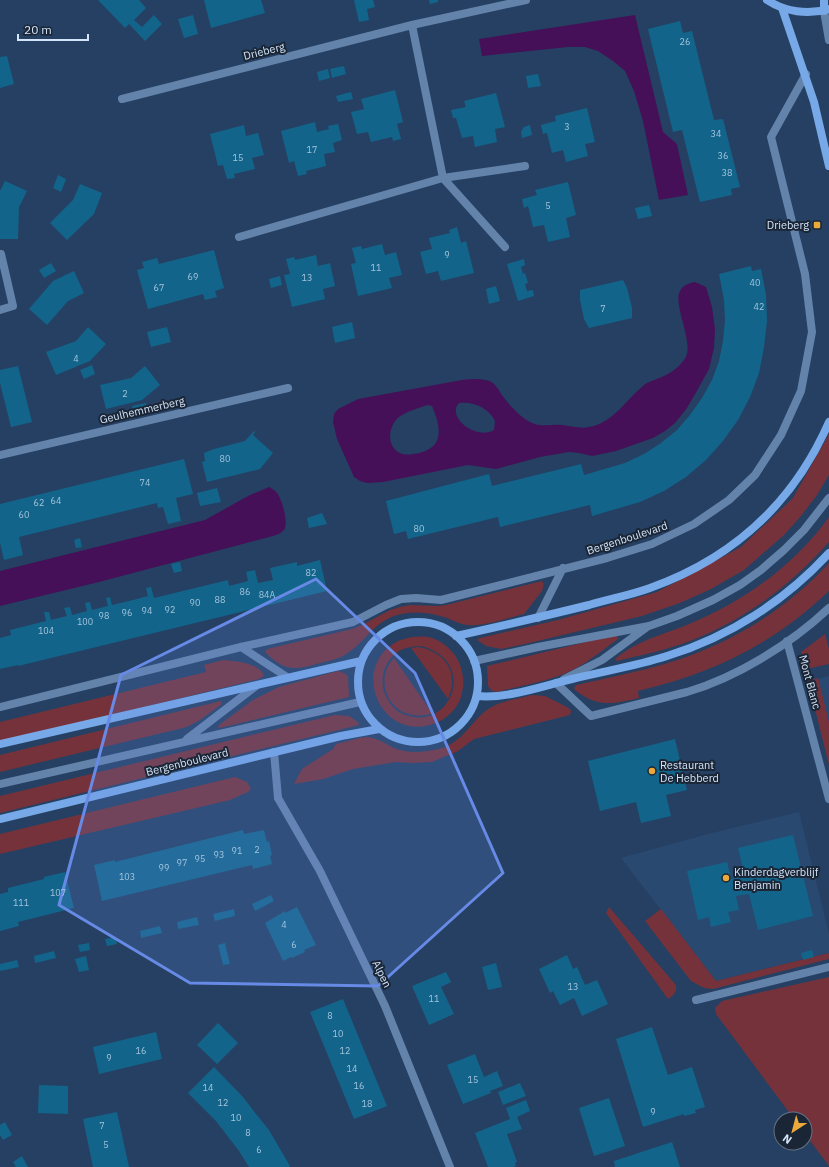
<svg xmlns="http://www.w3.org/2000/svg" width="829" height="1167" font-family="'IBM Plex Sans',sans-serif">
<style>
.built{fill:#2a4971}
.green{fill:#76323a;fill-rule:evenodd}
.water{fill:#451058;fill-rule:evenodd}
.building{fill:#13648a}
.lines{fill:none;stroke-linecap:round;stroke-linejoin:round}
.lane{stroke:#6483ab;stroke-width:8}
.street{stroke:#6483ab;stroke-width:8}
.secondary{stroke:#77a8e7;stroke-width:8}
.marked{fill:#668ae5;fill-opacity:0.2;stroke:#668ae5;stroke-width:3;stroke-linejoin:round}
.poi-dot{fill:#eca93b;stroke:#1a2636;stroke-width:1.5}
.labels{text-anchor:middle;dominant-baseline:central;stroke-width:4;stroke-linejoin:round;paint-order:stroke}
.number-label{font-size:9px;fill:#a4c4dd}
.street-label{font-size:11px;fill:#d4e4f9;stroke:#1a2636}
.poi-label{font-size:11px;fill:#d4e4f9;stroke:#1a2636;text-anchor:start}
</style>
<rect width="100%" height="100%" fill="#254062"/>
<path class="built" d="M829,676V739L814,680Z
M799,812L829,934V953L716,981L621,858L708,834Z"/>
<path class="green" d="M829,434V475L817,495L801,516L784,535L744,570L711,589L680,603L642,616L525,644L501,649L486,646L477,640L480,638L558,620L657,592L741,547L793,498Z
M829,517V542C791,585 745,620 690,641C666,650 642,655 617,661L615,659C638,640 662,635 689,624C743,602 795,565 829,517Z
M829,563V591C772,645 713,673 638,691L639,698C613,704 598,708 575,690L574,688L576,685C607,678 638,672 668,663C729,645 786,610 829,563Z
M542,581L544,584L542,591L524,614C507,618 484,627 467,625C460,624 454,621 447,618C430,612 412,610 394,616C371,625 367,640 349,652C342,658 333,660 324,662C298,669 286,674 265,652L267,649L352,629L364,624L390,610L400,607L410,605L438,606L446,605Z
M825,634L829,649V664L806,669L801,652Z
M615,635L617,636L618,639C601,651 585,665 566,673C545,682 519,686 497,692L492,691L488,686L487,666Z
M412,637C417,637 423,636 428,637C453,643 468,668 462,693C460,705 450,716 440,721C384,749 346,668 398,641C402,639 408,638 412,637ZM421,646C477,660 453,728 409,716C400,714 392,708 388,700C377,684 383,659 401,650C408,647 414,646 421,646Z
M418,647C445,651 460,673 448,699L411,648Z
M394,658L432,713C426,716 419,716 413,715C386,711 375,677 394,658Z
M223,660C235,661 261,663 264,676L259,679L0,742V722L206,672L204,665Z
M338,671L344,673L348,676L349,697L220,728L218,727L219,725L253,700L279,687Z
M818,678L829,722V765L808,681Z
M532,695L545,696L569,708L571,711L570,715L474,739L458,751L432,762L411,763L396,762L353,769L323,779L294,784L302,769L333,749L336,744C346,742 356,738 366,737C376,737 386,744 394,748C408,754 425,752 439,749C464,742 470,722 488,709C500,701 518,699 532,695Z
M221,701L222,704L200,720L187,727L0,772V755Z
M335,715L349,716L358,722L359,725L0,813V796Z
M235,777L247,782L251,789L248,792L230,800L0,854V834Z
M609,907L676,985C677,992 674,995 668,999L606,913Z
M661,909L716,981L829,953V959L713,989L704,988L691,981L645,921Z
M829,977V1166L805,1134V1119H794L716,1014L715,1008L722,1001Z"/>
<path class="water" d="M635,15L663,132L677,144L688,195L659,200L643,121L634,91L625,71L613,61L598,51L585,47H568L482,56L479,39Z
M695,282L706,287L712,307L715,329L714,348L709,369L698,389L687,408L675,423L665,431L653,438L616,451L592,456L579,453L569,452L540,457L496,469L468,465L383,482L367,483L360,481L354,477L337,439L333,422L334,414L338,409L358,399L462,380C471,379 480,378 489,381C496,383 500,393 505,399C512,408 523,420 535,424C544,427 553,424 562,425C571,426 580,429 589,427C613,423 626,400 644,385C651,380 659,379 666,375C674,371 685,362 687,354C691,336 673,304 680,291C683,285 689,283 695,282ZM459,403C473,401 489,408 495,421L494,430C475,441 446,416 459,403ZM427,405L432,406C440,425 446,447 419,453C413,454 406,456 400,453C386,446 388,426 399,417C405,412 419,408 427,405Z
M269,487C272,489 275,490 277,493C282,499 289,524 284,530C280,534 274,536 269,537L99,582L0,606V571L205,520L248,496Z"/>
<path class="building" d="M98,0H139L146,8L134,20L142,27L154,15L162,24L145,41L129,24L125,28Z
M204,0H261L265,13L211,28Z
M354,0H373L375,7L367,9L369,20L359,22Z
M429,0H438V2L430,4Z
M193,15L198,34L184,38L178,19Z
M680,21L683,33L692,31L714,120L723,119L740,187L731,189L732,195L700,202L682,130L673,132L648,29Z
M7,56L14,84L0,88V57Z
M344,66L346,74L332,78L330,69Z
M328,69L330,78L319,81L317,72Z
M538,74L541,86L528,88L526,76Z
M395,90L403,122L397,124L401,139L393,141L392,137L371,142L368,132L357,134L351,112L364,109L361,99Z
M351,92L353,99L338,102L336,96Z
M496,93L505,127L495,129L497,142L475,147L473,136L462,138L456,118H453L451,110L466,107L464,101Z
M587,108L595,142L585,144L588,156L566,162L563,150L552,153L547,133L543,134L541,125L556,121L555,116Z
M315,122L317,132L329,129L328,126L338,124L342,140L333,143L335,152L324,154L326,166L306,171L307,174L298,176L294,161L289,163L281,131Z
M244,125L246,136L258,133L264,155L252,158L255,169L234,174L235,178L227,179L223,165L218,166L210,134Z
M530,125L532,135L522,138L521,132L524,127Z
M58,175L66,179L61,192L53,188Z
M5,181L27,191L19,207L18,239H0V191Z
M568,182L576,215L566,218L570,237L548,242L544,225L533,227L528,206L524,208L522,199L537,195L535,190Z
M80,184L102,193L94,214L67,240L50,223L73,200Z
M649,205L652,216L638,219L635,208Z
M457,227L461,243L466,241L474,273L441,281L438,271L426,274L420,252L432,249L429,238L450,233L449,230Z
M382,244L385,255L396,252L402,275L389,278L392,288L358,296L351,264L356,263L352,248L361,246L362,249Z
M214,250L224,288L215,291L217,297L205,300L203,294L148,309L137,270L144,268L142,262L157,258L159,264Z
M316,255L318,266L330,263L335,286L323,289L325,299L292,307L284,275L290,274L286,259L294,257L295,260Z
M524,259L525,265L521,267L523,274L525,273L528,283L525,284L527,291L533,290L534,296L518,301L507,264Z
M51,263L56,271L44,278L39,270Z
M751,266L752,271L761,269L766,295L767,321L764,347L759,373L750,397L738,420L723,441L706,460L686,477L664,491L640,502L592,516L590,505L500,527L498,517L408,539L406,531L394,534L386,501L489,474L492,486L581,464L584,475L625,463L644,454L661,443L677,430L690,415L702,398L712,380L719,361L723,341L725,320L724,300L719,274Z
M74,271L84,293L68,301L47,325L29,309L53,281Z
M280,276L282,285L271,288L269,279Z
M623,280L627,288L632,308V318L589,328L584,319L580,300V290Z
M496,286L500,301L489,304L486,289Z
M352,322L355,338L335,343L332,327Z
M88,327L106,344L90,361L56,375L46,352L76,341Z
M167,327L171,342L151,347L147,332Z
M92,365L95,374L84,379L80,370Z
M18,366L32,422L11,427L0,383V370Z
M145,366L160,385L142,400L106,409L100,385L131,378Z
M146,403L148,411L134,414L132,406Z
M254,431L255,432L253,435L273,453L260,469L207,482L202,462L205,461L204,453L214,449L245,441Z
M184,459L193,494L176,498L181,521L168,524L163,507L158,508L157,503L19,537L23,555L4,560L0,543V504Z
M217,488L221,502L200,506L197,493Z
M322,513L327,524L309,528L307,518Z
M80,538L82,547L76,548L74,540Z
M320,560L327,591L18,666V665L0,669V638L11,635L10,630L46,621L44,612H49L51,620L67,616L64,608L70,607L72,615L87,611L85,603L90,602L92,610L108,606L106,598L110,597L112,605L133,600L148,596L146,588L151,587L154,598L228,580L229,586L248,581L246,572L255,570L258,583L273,580L270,568L297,562V566Z
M180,562L182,571L174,573L171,564Z
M675,739L687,790L666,795L671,816L641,823L636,802L600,811L588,761Z
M243,830L244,834L264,830L267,842L269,841L272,855L270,856L272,864L253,869L252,865L102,901L94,865L115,860V862Z
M793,835L813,916L758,930L749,894L736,896L739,910L728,912L731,922L711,927L709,917L698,920L687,871L727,862L731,879L745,876L738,848Z
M65,872L74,908L18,922L19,926L0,931V894L8,892V888L44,879V877Z
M271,895L274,901L255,911L252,904Z
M297,907L316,945L304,950L305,952L292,958L291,957L283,961L265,923L285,911V913Z
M234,909L235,916L215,921L213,914Z
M197,917L199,925L178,929L177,922Z
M160,926L162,933L141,938L140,931Z
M115,937L117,944L107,946L105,939Z
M89,943L90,950L80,952L78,945Z
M225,943L230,964L223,965L218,945Z
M812,950L814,957L803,960L801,953Z
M54,951L56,958L35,963L34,956Z
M567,955L573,969L577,967L585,985L597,980L608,1004L582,1016L574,998L560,1005L553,991L550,993L539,969Z
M86,956L89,970L79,972L75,959Z
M17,960L19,967L0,971V964Z
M496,963L502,987L488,990L482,967Z
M446,972L451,982L441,987L454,1014L429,1025L412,986Z
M343,999L387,1106L354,1119L310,1012Z
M218,1023L238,1043L217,1064L197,1045Z
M652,1027L668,1075L692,1067L705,1107L695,1110L696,1113L684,1116V1114L643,1127L616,1039Z
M156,1032L162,1059L99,1074L93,1047Z
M475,1054L484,1077L497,1071L503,1086L490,1091L491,1093L463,1104L447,1065Z
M214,1067L243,1097L256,1114L269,1130L290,1166L289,1167H249L239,1151L216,1121L188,1093Z
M520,1083L526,1096L503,1105L498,1092Z
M39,1085L68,1086V1114L38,1113Z
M609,1098L625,1146L594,1156L579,1108Z
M526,1100L530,1111L517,1117L522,1129L507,1134L517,1162L515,1163L516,1166L513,1167H488L475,1133L510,1119L506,1108Z
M117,1112L129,1167H93L83,1119Z
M5,1122L12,1135L3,1140L0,1135V1125Z
M672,1142L680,1167H615L614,1161Z
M22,1156L28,1167H16L13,1162Z"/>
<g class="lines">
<path class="lane" d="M824,11L829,40
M474,661L538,647L649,626L677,616L713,600L740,585L761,570L784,550L804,530L829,498
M564,679L602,660L647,627
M187,739L256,686
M274,752L278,798
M0,784L360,702"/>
<path class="street" d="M412,25L443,178L505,247
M122,99L412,25L526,0
M239,237L443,178L525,166
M0,310L13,306L1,254
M0,455L288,388
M538,618L563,568
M787,641L829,799
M241,647L287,677
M556,683L591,716L687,692C737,677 791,644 829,608
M0,707L241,647L353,622L386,605L401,599L416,598L441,600L607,558L652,544L694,524L729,500L755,475L781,435L801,391L812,332L805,274L771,137L806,74
M278,798L320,871L385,1006L450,1167
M696,1000L829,967"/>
<path class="secondary" d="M767,0C785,12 808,15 829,9
M782,8L814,102L829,166
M824,11V0
M358 682a60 60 0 1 1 120 0a60 60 0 1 1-120 0Z
M456,636C501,626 545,616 589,605C609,599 631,595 650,588C734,558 793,504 829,422
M477,696C507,699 542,686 572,679C604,671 636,666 667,656C729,637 785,601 829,553
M0,744L361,661
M0,819L341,736L379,729"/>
</g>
<path class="marked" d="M316,579L415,673L503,873L378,986L190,983L59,905L121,675Z"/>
<g class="poi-dot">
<rect x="813" y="221" width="8" height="8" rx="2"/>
<circle cx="652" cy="771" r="4"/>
<circle cx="726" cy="878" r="4"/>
</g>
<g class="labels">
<g class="number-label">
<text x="685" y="41">26</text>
<text x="567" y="126">3</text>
<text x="716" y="133">34</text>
<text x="312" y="149">17</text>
<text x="723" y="155">36</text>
<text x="238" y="157">15</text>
<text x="727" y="172">38</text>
<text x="548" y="205">5</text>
<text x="447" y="254">9</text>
<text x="376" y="267">11</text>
<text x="193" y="276">69</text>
<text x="307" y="277">13</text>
<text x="755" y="282">40</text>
<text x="159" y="287">67</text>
<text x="759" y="306">42</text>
<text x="603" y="308">7</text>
<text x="76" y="358">4</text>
<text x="125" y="393">2</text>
<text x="225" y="458">80</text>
<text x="145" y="482">74</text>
<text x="56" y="500">64</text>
<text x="39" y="502">62</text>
<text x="24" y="514">60</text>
<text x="419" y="528">80</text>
<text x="311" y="572">82</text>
<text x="245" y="591">86</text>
<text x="267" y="594">84A</text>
<text x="220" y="599">88</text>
<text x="195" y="602">90</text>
<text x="170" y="609">92</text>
<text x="147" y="610">94</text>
<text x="127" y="612">96</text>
<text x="104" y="615">98</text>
<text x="85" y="621">100</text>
<text x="46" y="630">104</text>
<text x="257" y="849">2</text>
<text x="237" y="850">91</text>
<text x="219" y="854">93</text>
<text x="200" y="858">95</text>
<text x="182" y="862">97</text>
<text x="164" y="867">99</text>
<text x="127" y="876">103</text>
<text x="58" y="892">107</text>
<text x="21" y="902">111</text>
<text x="284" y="924">4</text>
<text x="294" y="944">6</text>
<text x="573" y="986">13</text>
<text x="434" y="998">11</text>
<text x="330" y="1015">8</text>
<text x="338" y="1033">10</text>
<text x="141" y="1050">16</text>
<text x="345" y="1050">12</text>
<text x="109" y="1057">9</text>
<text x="352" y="1068">14</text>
<text x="473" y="1079">15</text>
<text x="359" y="1085">16</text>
<text x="208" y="1087">14</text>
<text x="223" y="1102">12</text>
<text x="367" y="1103">18</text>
<text x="653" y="1111">9</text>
<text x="236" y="1117">10</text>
<text x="102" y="1125">7</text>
<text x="248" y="1132">8</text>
<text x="106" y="1144">5</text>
<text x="259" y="1149">6</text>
</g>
<g class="street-label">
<text transform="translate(264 51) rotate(-14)">Drieberg</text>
<text transform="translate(142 410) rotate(-13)">Geulhemmerberg</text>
<text transform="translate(627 538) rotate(-18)">Bergenboulevard</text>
<text transform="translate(810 682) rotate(75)">Mont Blanc</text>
<text transform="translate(187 762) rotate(-14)">Bergenboulevard</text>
<text transform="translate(382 974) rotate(64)">Alpen</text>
</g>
<g class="poi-label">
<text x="809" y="225" text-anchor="end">Drieberg</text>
<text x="660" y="765">Restaurant<tspan x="660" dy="13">De Hebberd</tspan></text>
<text x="734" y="872">Kinderdagverblijf<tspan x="734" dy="13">Benjamin</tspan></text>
</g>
</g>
<g transform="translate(793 1131) rotate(216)"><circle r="19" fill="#1a2636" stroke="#647284"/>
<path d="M0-3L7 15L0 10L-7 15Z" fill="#eca93b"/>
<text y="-6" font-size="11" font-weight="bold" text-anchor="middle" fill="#d4e4f9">N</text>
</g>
<path d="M18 34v6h70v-6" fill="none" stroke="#d4e4f9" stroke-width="2"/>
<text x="24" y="34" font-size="12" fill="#d4e4f9" stroke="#1a2636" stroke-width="3" paint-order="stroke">20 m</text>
</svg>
